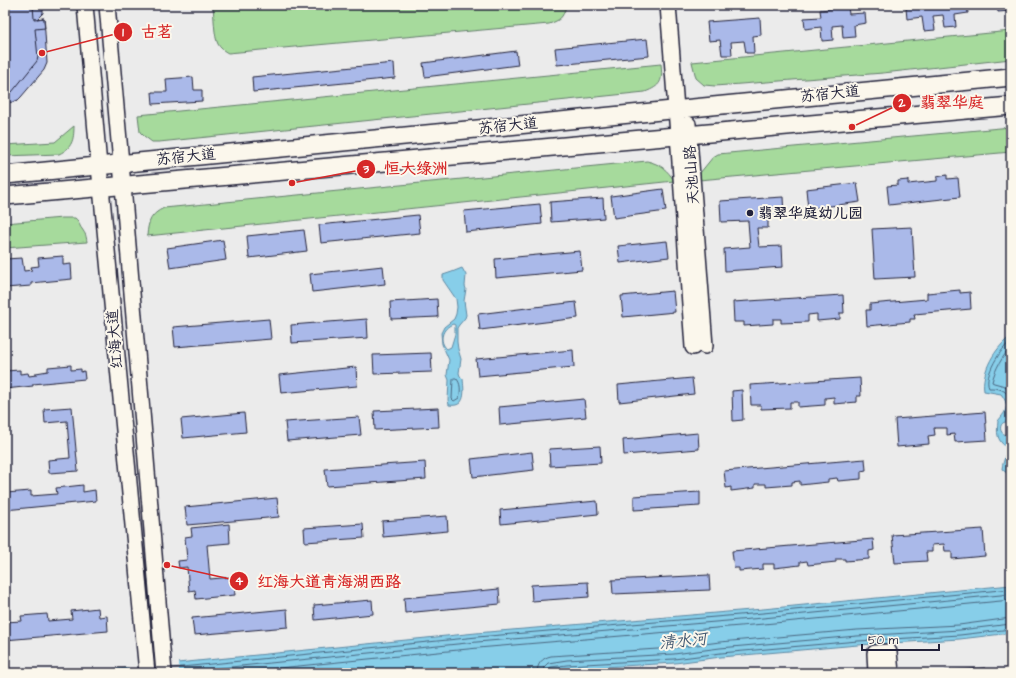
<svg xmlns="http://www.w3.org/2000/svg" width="1016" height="678" font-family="'Architects Daughter','LXGW WenKai TC',sans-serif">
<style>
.green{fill:#a6da9c;stroke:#647e6c}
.water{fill:#87cee9;stroke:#5f89a3;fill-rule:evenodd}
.pier{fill:#ebebeb}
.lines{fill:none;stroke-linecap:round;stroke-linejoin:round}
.shore{stroke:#4a6781;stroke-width:1}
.building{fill:#aab9e9;stroke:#22223b}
.secondary-casing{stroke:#22223b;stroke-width:18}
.primary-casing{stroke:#22223b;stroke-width:20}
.secondary{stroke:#fbf7ec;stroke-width:15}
.primary{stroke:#fbf7ec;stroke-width:17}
.poi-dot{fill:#22223b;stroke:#fbf7ec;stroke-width:1.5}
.labels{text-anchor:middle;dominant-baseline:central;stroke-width:4;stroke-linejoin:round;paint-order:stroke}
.street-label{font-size:15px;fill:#22223b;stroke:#fbf7ec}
.poi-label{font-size:15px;font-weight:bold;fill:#22223b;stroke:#fbf7ec;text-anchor:start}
.water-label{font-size:16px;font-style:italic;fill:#40566f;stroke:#fbf7ec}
.leader{fill:none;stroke:#d62828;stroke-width:1.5}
.callout-dot{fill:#d62828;stroke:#fbf7ec;stroke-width:1.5}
.mark-label{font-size:12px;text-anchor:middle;font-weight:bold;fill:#fff}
.callout-label{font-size:16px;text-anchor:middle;font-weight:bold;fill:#d62828;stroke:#fbf7ec;stroke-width:4;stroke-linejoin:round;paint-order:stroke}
</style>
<rect width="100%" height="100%" fill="#ebebeb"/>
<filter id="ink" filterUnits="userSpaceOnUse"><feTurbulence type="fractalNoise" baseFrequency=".025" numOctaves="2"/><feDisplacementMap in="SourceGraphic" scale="8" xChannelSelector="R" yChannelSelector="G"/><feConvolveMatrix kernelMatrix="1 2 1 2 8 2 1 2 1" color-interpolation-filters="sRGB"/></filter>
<g filter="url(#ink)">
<path class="green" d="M213,5H566V6C563,18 560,20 549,24L228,53C224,51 220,48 218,44C214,37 214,15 213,5Z
M1011,31V59L883,73L715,86L704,85L696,78L692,62Z
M661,64C663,81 661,86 645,92L159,142H152L144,136L140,132L138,115Z
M74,126C74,140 72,148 59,154L5,156V145L55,142Z
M1011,127V152L699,180L700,173L713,157L718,154Z
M647,161C660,164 668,170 674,181L147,236C148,221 151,214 164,208Z
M62,218H75C81,223 78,224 82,229C86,235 86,235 87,242L5,248V223Z"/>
<path class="water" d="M462,268L466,275L465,286L466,289L464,301L466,315L465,318L459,325L457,328V342L458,349L461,359L459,373L460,376L463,379C464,390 467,408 449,405L448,400L449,380L447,375L449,360L442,344L441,333L444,327L454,319L456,314L457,307L456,299L443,280V275L452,272ZM453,324L455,325V334L451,347L447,349C438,341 442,328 453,324Z
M1011,336V423C997,417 997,439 1011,434V473C1007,474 1004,471 1002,469C1003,460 1007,455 1006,447C996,439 997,433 998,421C1007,410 1010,406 1001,394L984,391C981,371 995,348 1011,336Z
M1011,585V633L960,639L858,645L721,657L675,663L568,669L534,673H78L476,633L763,609Z"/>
<path class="pier" d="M179,661V673H129L128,666Z"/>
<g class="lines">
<path class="shore" d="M1011,341C1001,348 983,376 989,388C993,388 998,388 1002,390C1011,393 1012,408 1008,416L1011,418
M1011,347C1002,357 995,369 992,382L994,383L1005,386L1011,392
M454,378H456C461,383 461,391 459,398L454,401L452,399L453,379Z
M172,668L477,637L763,613L1011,589
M172,673L477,642L763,618L1011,594
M229,673L478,648L764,624L1011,600
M537,673C537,664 542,658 551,656L673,648L720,642L857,630L959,625L1011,618
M543,673L544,667L548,663L567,660L674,654L720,648L857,636L960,630L1011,624
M548,673V669L551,667L567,665L674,659L721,653L858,641L960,635L1011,629"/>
</g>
<path class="building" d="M5,5H43V13L37,19L44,18L47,63L44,70L21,97L18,100L13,102L5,103Z
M5,5H33L34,19L44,18L45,28L35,29L38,57L37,61L12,92H5Z
M922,5H967L968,13L955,15L956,27L945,28L943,15L933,16L935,30L924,31L922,17L907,19L906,8L923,6Z
M997,5H1011V11L998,12Z
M848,7L849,14L865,13L866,23L854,25L855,37L843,38L842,25L832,26L833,40L822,41L821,27L805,29L804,18L821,17L820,10Z
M760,18L761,35L753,36L754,53H746L744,41L731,42L732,55H722L720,40L709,41L707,22Z
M647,39L649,56L557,65L555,48Z
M516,51L518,65L425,77L423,63Z
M394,63L395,78L253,92L252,77Z
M193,77L194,90H202V101L153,104L152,92H167L166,79Z
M947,175V179L958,178L960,197L889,205L887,186L898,185V181L908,180V184L937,181V177Z
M857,183L860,202L808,209L806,189Z
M663,189L666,211L614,218L611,196Z
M783,197L784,217L768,218V228H757L759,247L782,246L783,267L725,271L724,249L750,247L748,221L721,222L720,201Z
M603,198L604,218L551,222L550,202Z
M540,204L542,224L466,232L464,211Z
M418,215L420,233L321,243L319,225Z
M912,227L915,277L875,279L872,229Z
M304,230L307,251L249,258L247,236Z
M223,240L226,260L170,268L167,248Z
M667,241L669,257L620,263L618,246Z
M580,251L582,270L496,278L495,259Z
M63,256V265L71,264L72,279L31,283V286L5,288V259L22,258L24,271L32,270L31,267L39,266L38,258Z
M383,266L385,284L312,292L310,274Z
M960,290V293L970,292L971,309L914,314L915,319H910V322L867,326L866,310H870V304L927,299V293Z
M673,291L675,312L623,317L621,296Z
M843,295L844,313H840V319L817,321V314L808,315V322L781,323V319H773V324L744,326V322H734L733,302Z
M437,299L438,317L391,319L390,302Z
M576,302L578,318L480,330L478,314Z
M269,319L271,339L175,347L173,327Z
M367,319L368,338L292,343L291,325Z
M573,350L574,367L478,376L476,359Z
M431,353L432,372L374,374L373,355Z
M71,365V370L81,369V372L84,371L85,379L33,384V386L5,389V371L20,370V374L28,373L29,376L36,375V373L48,371V367Z
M356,367L357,386L281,393L279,375Z
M692,378L694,394L619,402L618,385Z
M860,378L861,396H857V402L834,404V397L825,398V405L798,407V402H790V408L761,409V405H751L750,385Z
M742,390L743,420L733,421L732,391Z
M584,399L586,417L500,425L499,407Z
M72,407L78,471L49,473L48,460L70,458L67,421L45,423L44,409Z
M438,408L439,427L375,430L374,411Z
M985,412L987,440L955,442L954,434L947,435V428H934L935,435L928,436L929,444L897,447L895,419Z
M244,413L246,432L183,438L181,419Z
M359,417L361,435L287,441L285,422Z
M698,433L699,449L624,455L623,440Z
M600,446L601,463L550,466L549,449Z
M532,452L534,470L473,477L471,459Z
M865,459L866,470L861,471V479L838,481L837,478L828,479V482L800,485V481L792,482V485L766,487V484H755V488L731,491V487L726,488L724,471Z
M425,462L426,479L327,486L325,469Z
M83,485V492L95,490L96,501L5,510L6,493L31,491V496L57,494L56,488Z
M700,492V506L634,510V496Z
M277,498L279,517L187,525L185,507Z
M597,501L598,514L501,524L500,510Z
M447,516L448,531L383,537L382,521Z
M229,524L230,543L207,545L210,579L233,577L235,595L196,599L195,590L189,591L187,567L179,568L178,561L187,560L185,537L192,536L191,528Z
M363,524L364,538L305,542L304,528Z
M983,529L985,556L952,559V551H945L944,544L932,545V552H926L927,561L895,563L892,535Z
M873,539L874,550L869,551V559L845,561V559H836V562L808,565L807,561L800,562V565L774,568V564H763V569L739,571V568H734L732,551Z
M709,575L710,590L613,594L612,580Z
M588,582L589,597L532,601L531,585Z
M499,589L500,604L405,613L404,598Z
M372,600L373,614L315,620L314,605Z
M98,608L99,617L107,616L108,631L5,640V622L22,621L21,616L47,614L48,621L72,619L71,611Z
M287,609L288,627L194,635L192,618Z
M985,668V673H940H946L945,671Z"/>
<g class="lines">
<defs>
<path id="secondary" d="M85,5L99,166L147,673
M107,5L123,186L164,673
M668,5L679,148L693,347
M688,124L705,346
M876,673L875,653L889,652L891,673"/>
<path id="primary" d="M5,175L1011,77
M5,196L1011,106"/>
</defs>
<use href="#secondary" class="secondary-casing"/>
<use href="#primary" class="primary-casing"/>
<use href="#secondary" class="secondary"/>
<use href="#primary" class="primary"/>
</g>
</g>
<circle class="poi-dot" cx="750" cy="213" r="4"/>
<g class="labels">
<g class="street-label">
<text transform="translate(830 94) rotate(-6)">苏宿大道</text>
<text transform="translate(508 126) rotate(-6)">苏宿大道</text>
<text transform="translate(186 157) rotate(-6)">苏宿大道</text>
<text transform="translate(692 175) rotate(-94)">天池山路</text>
<text transform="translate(115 339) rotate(-95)">红海大道</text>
</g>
<g class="poi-label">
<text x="758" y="213">翡翠华庭幼儿园</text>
</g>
<g class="water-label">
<text transform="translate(683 641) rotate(-6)">清水河</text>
</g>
</g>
<path class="leader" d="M42 53L123 32M852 127L902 103M292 183L366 169M167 565L239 581"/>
<g class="callout-dot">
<circle cx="42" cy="53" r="4"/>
<circle cx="852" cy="127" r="4"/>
<circle cx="292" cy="183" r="4"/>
<circle cx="167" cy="565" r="4"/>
<circle cx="123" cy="32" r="10"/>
<circle cx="902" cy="103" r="10"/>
<circle cx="366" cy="169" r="10"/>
<circle cx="239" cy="581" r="10"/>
</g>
<g class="mark-label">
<text x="123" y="36">1</text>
<text x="902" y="107">2</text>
<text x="366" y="173">3</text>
<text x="239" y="585">4</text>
</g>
<g class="callout-label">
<text x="157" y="37">古茗</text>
<text x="952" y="108">翡翠华庭</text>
<text x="416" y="174">恒大绿洲</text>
<text x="329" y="587">红海大道青海湖西路</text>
</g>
<rect width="1016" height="678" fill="none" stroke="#fbf7ec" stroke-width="20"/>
<rect x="10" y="10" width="996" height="658" fill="none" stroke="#22223b" stroke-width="1.5" filter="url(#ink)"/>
<path d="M862 644v6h77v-6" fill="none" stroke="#22223b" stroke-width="2"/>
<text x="868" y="644" font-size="12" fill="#22223b" stroke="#fbf7ec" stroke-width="3" paint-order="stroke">50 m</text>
</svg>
